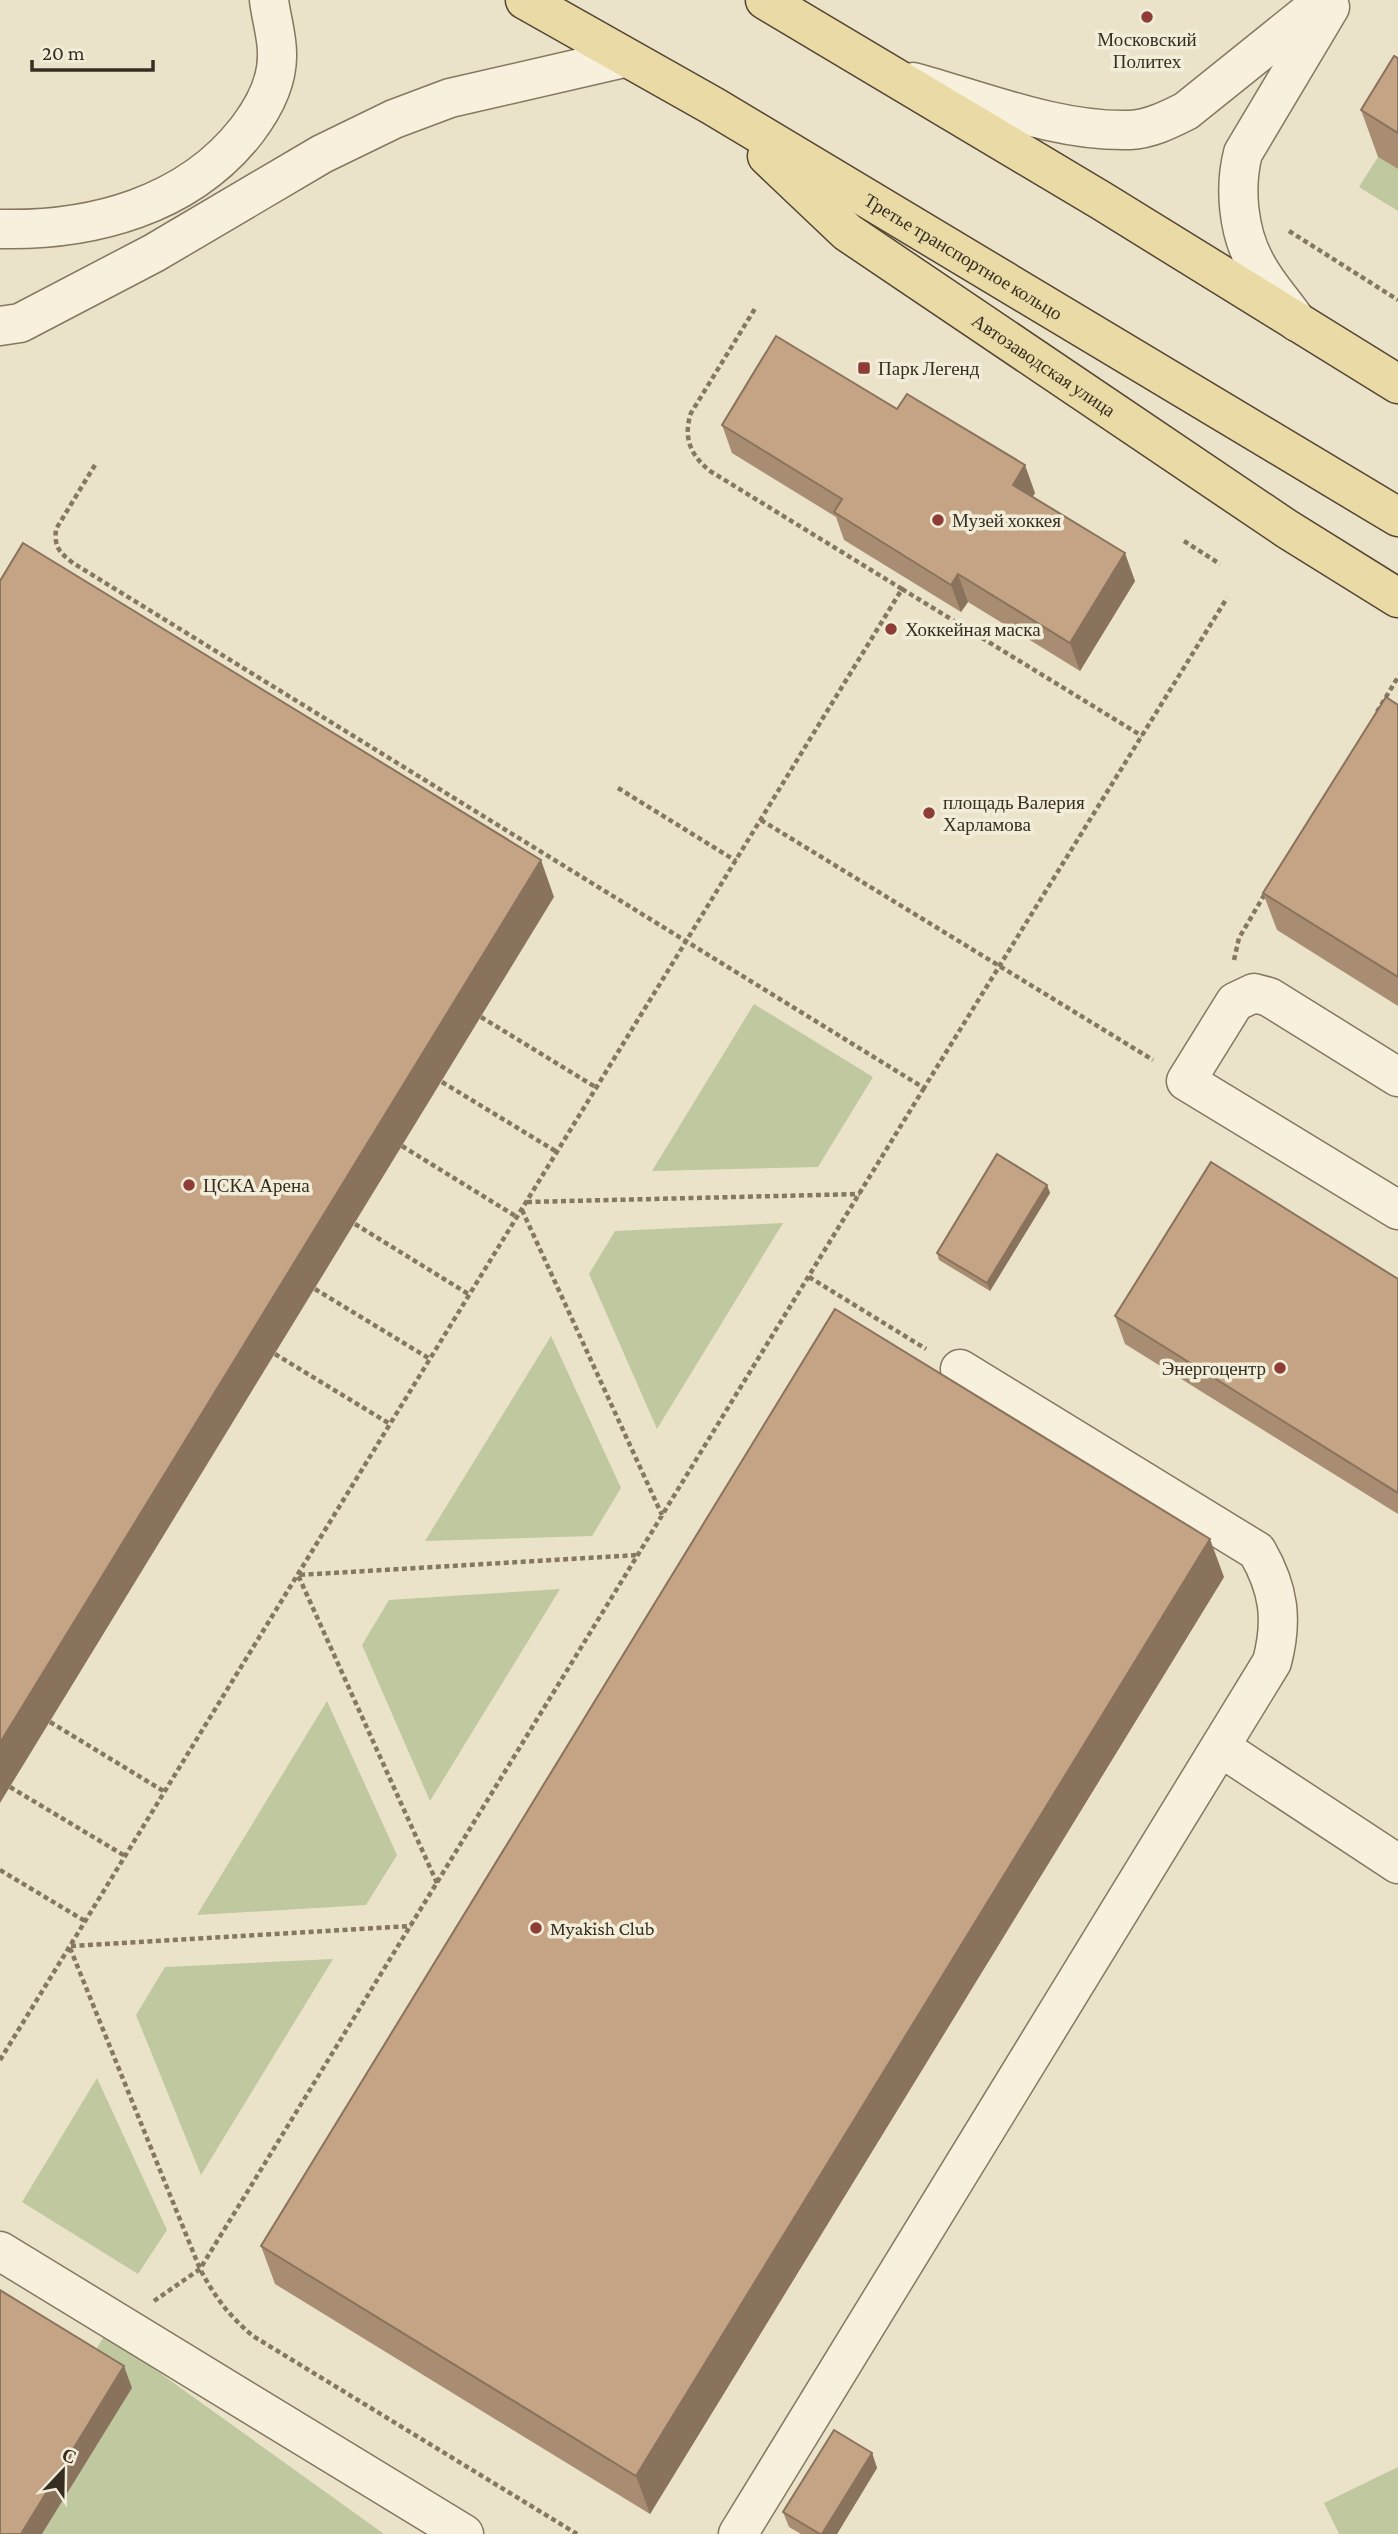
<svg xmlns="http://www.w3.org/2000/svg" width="1398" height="2534" font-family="'Crimson Pro',serif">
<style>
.green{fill:#bfc89e}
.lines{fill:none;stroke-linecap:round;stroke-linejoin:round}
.minor-casing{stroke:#857760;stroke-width:41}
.major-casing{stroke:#544533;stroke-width:41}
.path{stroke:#857760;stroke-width:4.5;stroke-dasharray:5 3.5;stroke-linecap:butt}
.minor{stroke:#f6f0dc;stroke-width:38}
.major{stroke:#e9daa6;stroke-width:38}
.wall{fill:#a98d72}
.shaded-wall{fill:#89735c}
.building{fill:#c4a484;stroke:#89735c;stroke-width:2}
.poi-dot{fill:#8e3d36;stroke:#f2edd9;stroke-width:2.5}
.labels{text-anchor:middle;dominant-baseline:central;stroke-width:7;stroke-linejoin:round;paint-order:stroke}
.poi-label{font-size:19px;fill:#372e22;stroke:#f2edd9;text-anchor:start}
.street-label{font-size:19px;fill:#372e22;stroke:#f2edd9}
</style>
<rect width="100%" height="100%" fill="#eae3ca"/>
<path class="green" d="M1378,157L1398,169V211L1359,187Z
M754,1004L873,1077L818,1167L652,1171Z
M783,1223L657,1429L589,1274L615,1231Z
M551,1336L621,1488L592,1536L425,1541Z
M560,1589L430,1801L362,1645L389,1600Z
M327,1701L397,1855L366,1905L197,1915Z
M333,1959L201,2175L136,2015L165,1967Z
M97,2078L167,2230L138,2274L22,2202Z
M108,2330L142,2351L143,2361L384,2534H42L131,2388L89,2361Z
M1398,2467V2534H1339L1324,2503Z"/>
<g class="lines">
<defs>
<path id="minor" d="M913,82C983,101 1057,132 1130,130C1150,129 1168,120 1186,111L1324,0
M0,229C92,231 188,206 247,130C263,109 278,81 277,53C277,36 271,17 269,0
M1297,322C1284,303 1267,285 1256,264C1238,232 1234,188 1243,153L1330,7
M0,326L20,323L154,253L322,154L394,119L450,98L624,58
M1398,1077L1269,997L1254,993L1235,1002L1186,1081L1398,1210
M1220,1747L1398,1864
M0,2251L464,2534
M738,2534L1272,1662C1283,1620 1279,1589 1257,1551L960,1369"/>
<g id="major">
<path id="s1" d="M525,0L713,106L1398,517"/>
<path d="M765,0L1102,201L1398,384"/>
<path id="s2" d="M767,156L847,232L1287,529L1398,598"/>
</g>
</defs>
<use href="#minor" class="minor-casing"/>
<use href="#major" class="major-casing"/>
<path class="path" d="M1289,231L1398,300
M95,465L56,529C54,547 59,552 73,563L924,1088L1227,598
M1184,541L1220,564
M902,589L1142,736
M1377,712L1398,677
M618,788L736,861
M761,820L1153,1060
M1234,960L1239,938L1266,892
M481,1017L597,1088
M442,1082L557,1152
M402,1146L517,1217
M527,1202L860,1194
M522,1210L662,1515
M355,1224L470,1295
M809,1277L926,1349
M315,1289L430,1359
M275,1354L390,1424
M50,1722L165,1792
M10,1787L125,1856
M0,1870L85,1921
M437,1883L298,1575L638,1555
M71,1946L411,1926
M70,1948L200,2269C215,2297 229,2316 253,2336L577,2534
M0,2060L902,589L710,471C690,455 683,437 691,413L756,307
M154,2301L200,2269L924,1088"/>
<use href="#minor" class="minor"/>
<use href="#major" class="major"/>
</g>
<path class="wall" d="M1398,58V169L1378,157L1361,110Z
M722,425L1035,493L1032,497L1135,581L1080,671L968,602L961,612L844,540L836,517L732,453Z
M1398,705V1006L1277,930L1263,893Z
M1047,1185L1050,1193L990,1291L939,1260L937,1253Z
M1398,1279V1514L1125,1344L1115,1316Z
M1224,1577L650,2514L275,2284L261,2246Z
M872,2453L877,2468L837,2534H801L789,2527L783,2512Z"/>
<path class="shaded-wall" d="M1025,465L1035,493L1023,512L1013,485Z
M1125,553L1135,581L1080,671L1070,643Z
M958,574L968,602L961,612L951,585Z
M541,860L554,897L0,1803V1743Z
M1047,1185L1050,1193L990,1291L987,1283Z
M1210,1539L1224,1577L650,2514L636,2476Z
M124,2366L132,2388L42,2534H21Z
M872,2453L877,2468L837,2534H822Z"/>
<path class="building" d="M1394,56L1398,58V133L1361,110Z
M776,336L897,409L907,394L1025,465L1013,485L1125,553L1070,643L958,574L951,585L834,512L842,499L722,425Z
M23,543L541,860L0,1743V581Z
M1386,697L1398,705V977L1263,893Z
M997,1154L1047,1185L987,1283L937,1253Z
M1211,1162L1398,1279V1493L1115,1316Z
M835,1309L1210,1539L636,2476L261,2246Z
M0,2290L124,2366L21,2534H0Z
M834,2430L872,2453L822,2534H820L783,2512Z"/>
<g class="poi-dot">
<circle cx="1147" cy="17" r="7"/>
<rect x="857" y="361" width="14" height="14" rx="3.5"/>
<circle cx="938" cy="520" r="7"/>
<circle cx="891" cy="629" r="7"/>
<circle cx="929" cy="813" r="7"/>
<circle cx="189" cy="1185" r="7"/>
<circle cx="1280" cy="1368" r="7"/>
<circle cx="536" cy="1928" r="7"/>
</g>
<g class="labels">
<g class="poi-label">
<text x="1147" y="39" text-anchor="middle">Московский<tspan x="1147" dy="22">Политех</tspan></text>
<text x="878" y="368">Парк Легенд</text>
<text x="952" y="520">Музей хоккея</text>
<text x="905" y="629">Хоккейная маска</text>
<text x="943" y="802">площадь Валерия<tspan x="943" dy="22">Харламова</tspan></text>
<text x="203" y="1185">ЦСКА Арена</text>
<text x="1266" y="1368" text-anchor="end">Энергоцентр</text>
<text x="550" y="1928">Myakish Club</text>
</g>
<g class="street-label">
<text stroke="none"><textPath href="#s1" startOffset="508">Третье транспортное кольцо</textPath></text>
<text stroke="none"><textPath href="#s2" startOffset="348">Автозаводская улица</textPath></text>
</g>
</g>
<g transform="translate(63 2471) rotate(22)" stroke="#f2edd9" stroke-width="5" paint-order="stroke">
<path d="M0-5L12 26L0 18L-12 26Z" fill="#372e22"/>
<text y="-10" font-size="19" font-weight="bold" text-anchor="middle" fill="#372e22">С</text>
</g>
<path d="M32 60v10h121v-10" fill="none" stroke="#372e22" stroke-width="3.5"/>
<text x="42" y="60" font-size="21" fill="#372e22" stroke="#f2edd9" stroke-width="5" paint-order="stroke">20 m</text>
</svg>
